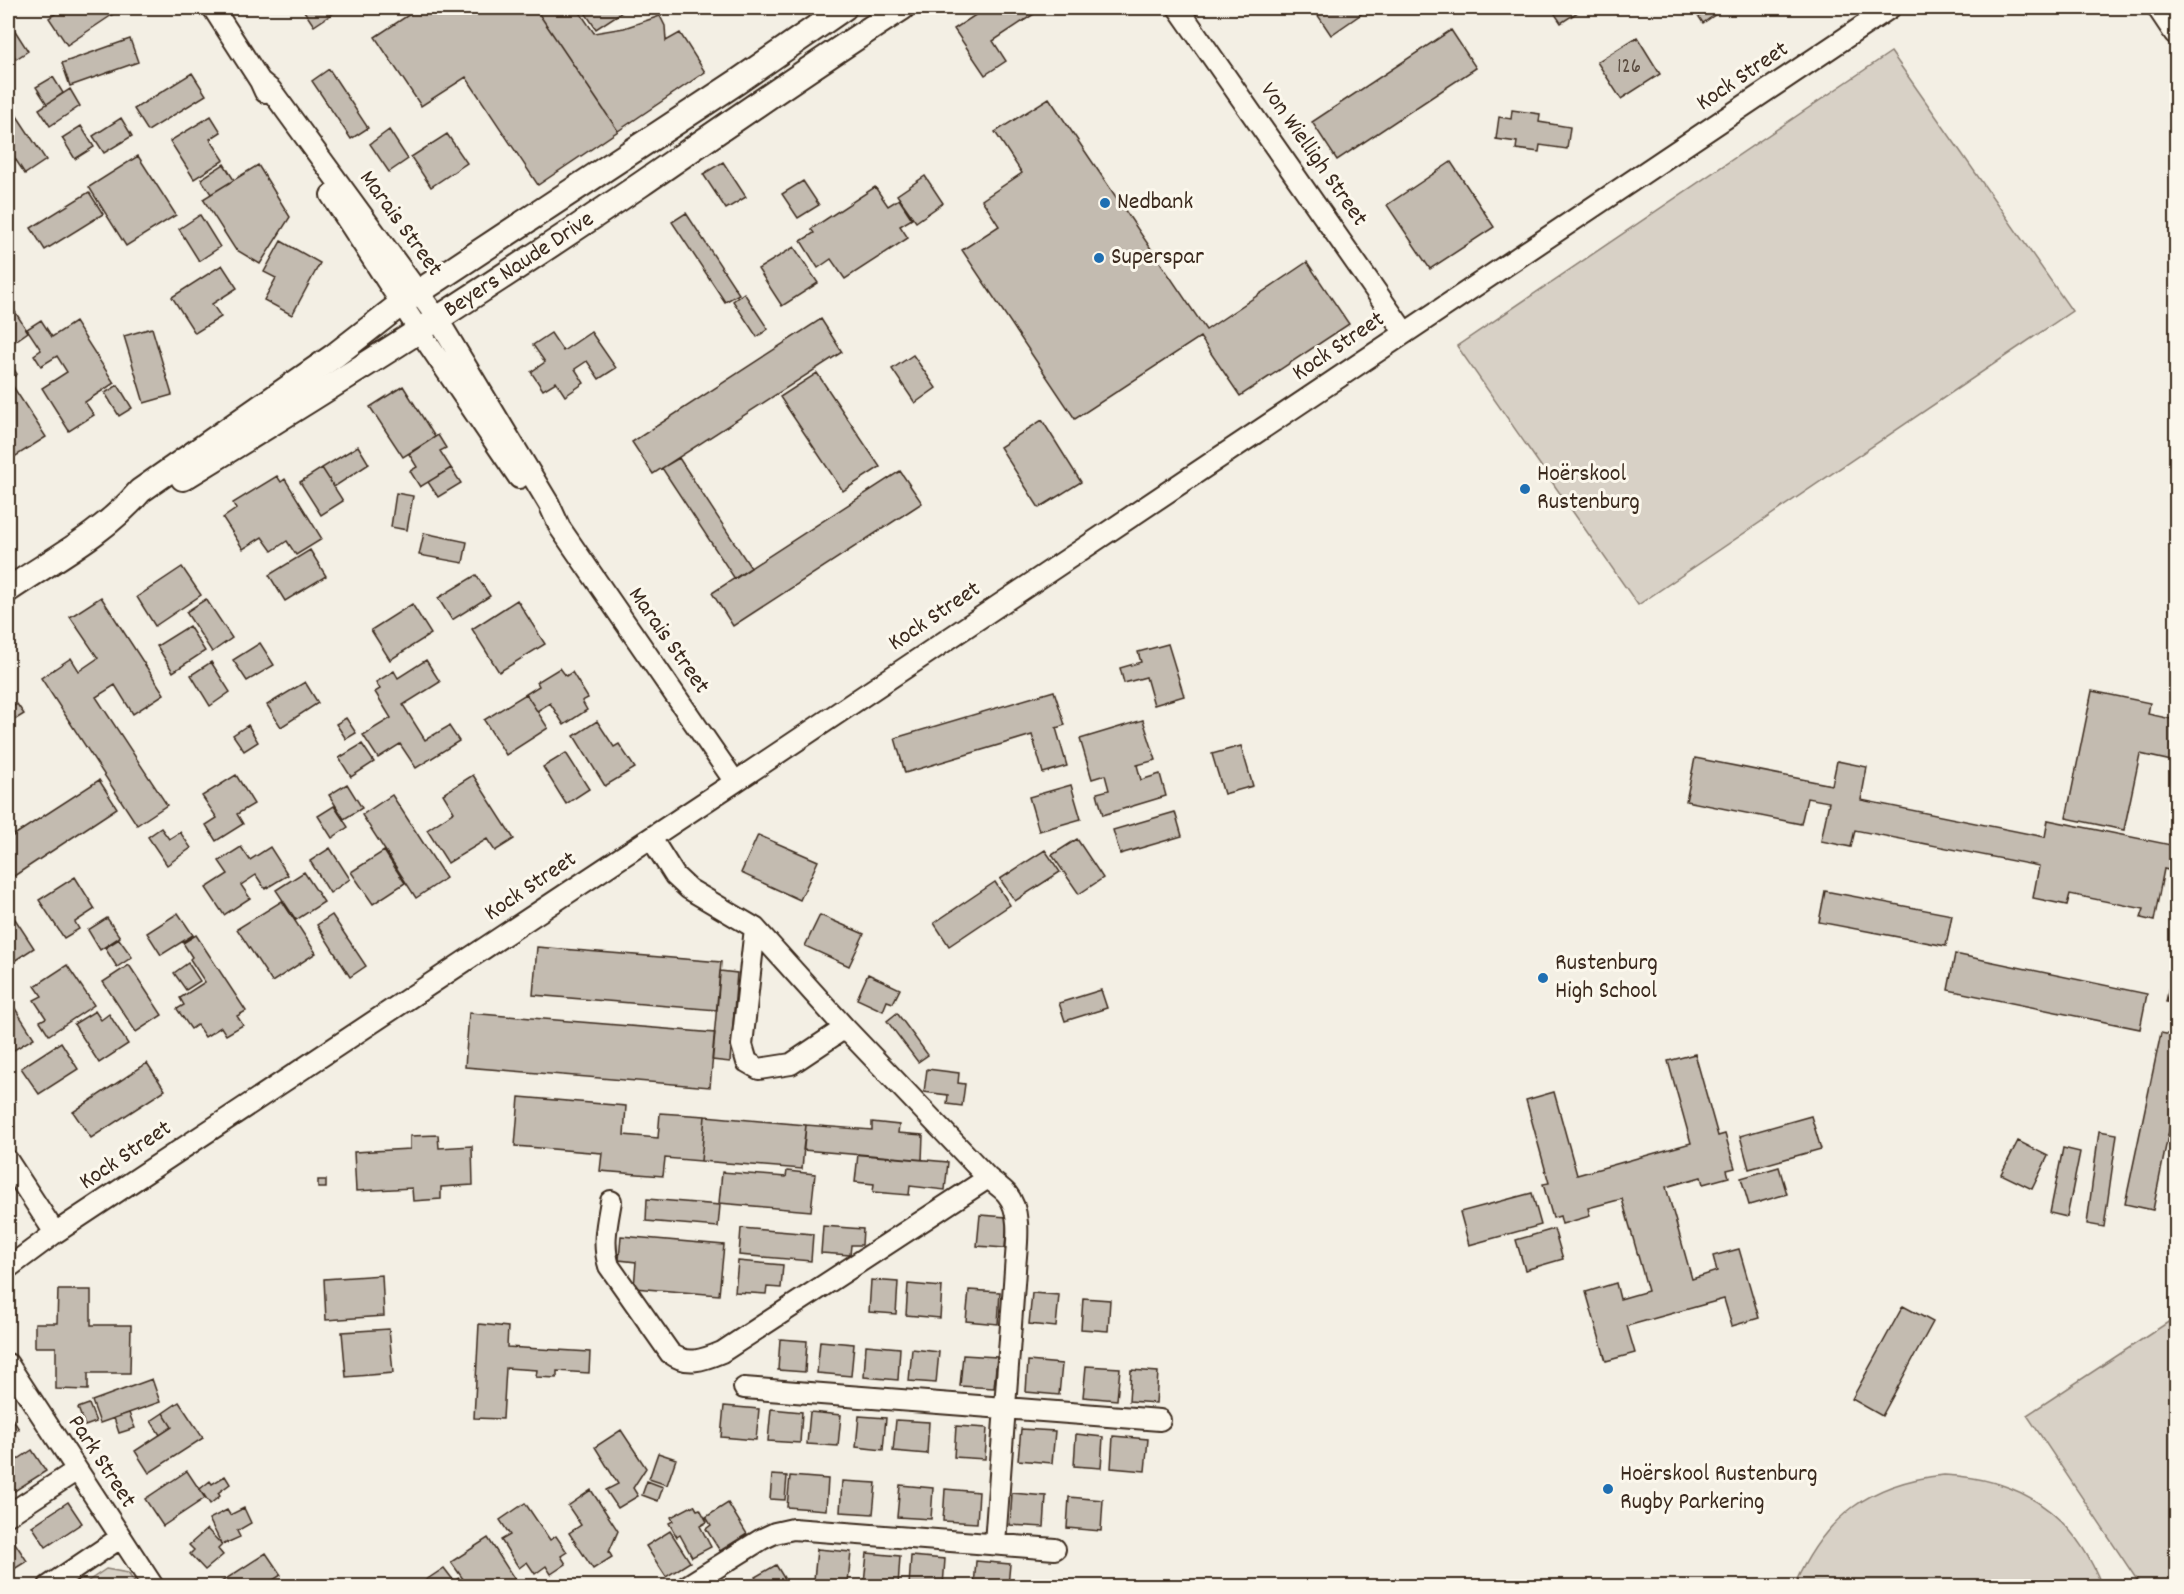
<svg xmlns="http://www.w3.org/2000/svg" width="2184" height="1594" font-family="Dekko,sans-serif">
<style>
.green{fill:#d8d1c6;stroke:#8a7e72;stroke-width:1.5}
.building{fill:#c3bbb0;stroke:#3b2a1e;stroke-width:1.5}
.lines{fill:none;stroke-linecap:round;stroke-linejoin:round}
.minor-casing{stroke:#3b2a1e;stroke-width:24}
.tertiary-casing{stroke:#3b2a1e;stroke-width:28}
.minor{stroke:#fbf7ec;stroke-width:20}
.tertiary{stroke:#fbf7ec;stroke-width:24}
.poi-dot{fill:#1f6fb2;stroke:#fbf7ec;stroke-width:2}
.labels{text-anchor:middle;dominant-baseline:central;stroke-width:6;stroke-linejoin:round;paint-order:stroke}
.number-label{font-size:21px;fill:#5d4e42}
.street-label{font-size:24px;fill:#3b2a1e;stroke:#fbf7ec}
.poi-label{font-size:24px;fill:#3b2a1e;stroke:#fbf7ec;text-anchor:start}
</style>
<rect width="100%" height="100%" fill="#f3efe4"/>
<filter id="ink" filterUnits="userSpaceOnUse"><feTurbulence type="fractalNoise" baseFrequency=".0167" numOctaves="2"/><feDisplacementMap in="SourceGraphic" scale="12" xChannelSelector="R" yChannelSelector="G"/><feConvolveMatrix kernelMatrix="1 2 1 2 8 2 1 2 1" color-interpolation-filters="sRGB"/></filter>
<g filter="url(#ink)">
<path class="green" d="M1891,52L2072,311L1638,605L1457,346Z
M2176,1317V1586H2141L2027,1415Z
M1944,1475C2021,1478 2074,1514 2102,1586H1794C1824,1518 1868,1483 1944,1475Z
M106,1569L128,1573L137,1586H81Z"/>
<path class="building" d="M64,8H120L121,9L67,45L49,18Z
M302,8H341L314,26Z
M419,8H535L618,131L538,185L466,77L421,106L375,37Z
M535,8H577L594,33L624,28L660,16L665,26L666,41L680,33L705,72L618,131Z
M582,8H624L625,10L596,29Z
M986,8H1029L1034,14L993,41L1006,61L985,75L954,29Z
M1313,8H1370L1331,35Z
M1551,8H1584L1561,23Z
M1693,8H1725L1703,23Z
M12,26L28,51L16,59L8,46V28Z
M1451,30L1476,68L1337,160L1312,122Z
M1637,37L1660,74L1621,99L1597,62Z
M130,39L138,62L70,86L62,63Z
M329,69L368,128L351,139L312,81Z
M192,73L206,95L148,131L134,109Z
M53,77L63,93L47,104L36,87Z
M70,89L80,106L50,126L39,109Z
M1049,98L1206,330L1307,262L1349,324L1240,396L1200,337L1075,419L962,250L999,226L982,200L1022,173L995,132Z
M13,110L46,160L25,174L8,148V114Z
M1512,110L1540,114L1539,122L1570,127L1567,149L1540,145L1539,152L1516,149L1517,142L1496,139L1499,117L1511,119Z
M211,116L221,132L210,139L224,160L194,179L170,141Z
M121,118L132,136L104,153L93,136Z
M81,126L94,147L75,159L62,138Z
M389,130L408,159L389,172L370,144Z
M447,134L467,163L431,187L411,157Z
M138,156L176,215L126,246L89,187Z
M723,162L746,197L726,209L703,174Z
M1451,162L1494,227L1430,269L1387,205Z
M224,164L234,180L211,194L201,179Z
M258,165L290,217L260,264L235,249L203,199Z
M8,171L14,181L8,185Z
M925,176L943,203L916,222L897,195Z
M803,181L819,205L798,218L782,194Z
M875,187L888,206L899,199L912,219L900,226L908,238L845,279L831,259L818,268L801,241L814,233L811,229Z
M89,192L103,214L45,250L31,228Z
M686,213L739,294L725,302L672,222Z
M200,215L220,247L199,261L179,229Z
M281,241L320,263L292,315L264,300L276,278L264,272Z
M794,247L818,283L782,306L758,269Z
M222,265L237,288L212,304L221,317L195,333L172,297Z
M744,293L768,329L757,337L733,301Z
M12,307L28,332L8,346V310Z
M821,319L842,352L653,474L632,442Z
M41,320L52,337L75,322L114,383L85,402L94,415L69,431L42,388L67,372L57,356L41,366L34,355L41,350L27,329Z
M152,328L172,395L144,403L124,336Z
M591,332L616,368L599,379L587,361L575,369L584,383L565,396L556,382L543,390L531,372L545,362L533,345L551,333L563,351Z
M913,355L936,388L915,403L892,369Z
M8,360L17,374L8,381Z
M817,373L880,467L843,491L780,397Z
M12,385L46,437L8,461V388Z
M118,385L132,408L119,416L105,393Z
M403,386L435,437L403,457L370,407Z
M1042,420L1081,482L1039,508L1000,447Z
M438,435L446,448L440,451L451,468L420,487L410,471L417,467L409,454Z
M358,446L369,464L334,487L322,468Z
M679,458L751,568L735,579L662,468Z
M322,468L343,501L321,515L300,482Z
M451,468L461,483L438,497L428,482Z
M900,471L922,503L733,626L712,593Z
M277,476L281,482L285,479L322,539L296,555L287,541L272,551L262,537L243,549L223,518L236,509L233,503Z
M396,493L413,496L407,530L391,527Z
M424,533L467,542L463,563L419,555Z
M310,550L326,576L285,601L269,575Z
M182,567L201,595L155,626L137,597Z
M476,575L490,596L452,620L438,598Z
M101,597L164,694L133,714L115,685L96,697L167,805L137,825L41,678L71,658L79,671L98,658L70,617Z
M206,599L232,638L212,652L186,612Z
M517,600L545,644L499,672L472,629Z
M412,604L431,634L390,660L371,630Z
M189,626L205,651L173,672L157,646Z
M260,643L274,665L247,681L233,660Z
M1168,644L1184,696L1154,705L1146,677L1124,683L1120,668L1141,662L1138,652Z
M426,660L440,682L403,705L425,740L449,726L459,741L416,768L400,744L378,758L363,735L391,718L375,692L380,689L376,682L394,671L398,678Z
M211,662L230,692L210,706L191,675Z
M560,668L566,676L572,672L588,698L582,701L587,710L564,725L550,703L537,711L526,694L539,686L537,682Z
M305,682L318,703L281,727L267,705Z
M1054,691L1065,725L1056,728L1067,766L1043,773L1032,735L905,773L895,738Z
M2092,691L2150,703L2148,714L2176,720V762L2140,754L2124,830L2066,818Z
M526,694L548,728L506,755L484,720Z
M17,704L24,714L8,724V709Z
M346,718L356,733L346,739L336,724Z
M1143,720L1156,760L1137,765L1141,780L1160,774L1166,796L1103,815L1097,793L1109,790L1105,775L1092,779L1080,739Z
M597,721L614,747L619,744L635,768L605,786L574,736Z
M248,725L258,742L244,751L233,735Z
M362,744L374,762L351,777L339,758Z
M1241,746L1253,786L1224,794L1212,754Z
M566,753L589,789L566,804L543,767Z
M1695,758L1832,785L1837,761L1867,767L1861,800L2045,837L2048,820L2176,846V872L2164,869L2154,921L2141,918L2144,909L2070,894L2067,905L2033,898L2039,866L1855,830L1851,847L1821,841L1829,802L1807,798L1801,824L1686,801Z
M236,775L254,804L237,814L243,824L216,841L206,825L217,818L202,796Z
M473,775L514,839L495,851L487,839L448,863L427,830L454,812L443,794Z
M99,780L117,808L8,880V839Z
M347,784L362,808L344,819L329,795Z
M1071,785L1081,819L1039,831L1029,797Z
M392,795L446,878L416,898L362,815Z
M334,806L348,827L332,838L318,816Z
M1175,812L1182,836L1120,854L1113,830Z
M161,828L169,839L180,832L191,848L167,865L148,837Z
M758,835L818,861L800,900L741,873Z
M1077,839L1103,878L1079,894L1052,855Z
M241,847L250,860L270,847L288,875L265,889L256,875L241,885L250,898L224,915L206,888L228,874L219,861Z
M330,848L350,879L330,893L310,861Z
M1045,850L1060,872L1015,901L1000,879Z
M384,851L405,883L373,904L351,872Z
M304,872L324,902L296,920L276,890Z
M75,877L95,909L75,922L79,929L64,938L39,900Z
M995,882L1010,905L949,946L934,923Z
M1825,891L1952,915L1946,946L1819,922Z
M282,901L316,953L272,982L237,929Z
M178,913L193,935L161,955L147,933Z
M332,915L366,966L350,977L317,925Z
M820,915L864,934L849,966L805,946Z
M107,918L120,937L100,950L88,930Z
M15,919L34,948L8,965V924Z
M196,935L246,1011L237,1016L243,1025L226,1035L221,1027L205,1037L197,1025L191,1029L177,1009L184,1005L180,998L205,982L190,959L192,957L183,943Z
M119,939L132,957L117,967L105,948Z
M537,947L721,962L717,1010L533,995Z
M2176,950V1004L2166,1002Z
M1955,954L2147,994L2140,1029L1948,990Z
M188,963L200,981L186,990L174,973Z
M67,965L94,1005L49,1035L40,1021L46,1018L34,1000L42,996L35,986Z
M129,965L162,1015L136,1032L103,982Z
M720,971L737,973L730,1062L712,1060Z
M868,974L900,989L893,1003L887,1001L883,1011L857,999Z
M1101,990L1107,1008L1065,1021L1059,1003Z
M8,1003L11,1008L14,1007L34,1038L9,1053L8,1050Z
M95,1011L101,1020L109,1014L128,1044L99,1063L74,1024Z
M469,1013L715,1033L710,1087L465,1067Z
M897,1013L928,1055L918,1062L887,1021Z
M2161,1033L2176,1036V1096L2153,1210L2125,1204Z
M61,1042L78,1069L39,1094L21,1068Z
M1695,1054L1718,1136L1725,1134L1735,1168L1727,1170L1729,1177L1703,1184L1701,1177L1666,1187L1692,1279L1717,1271L1713,1256L1739,1249L1759,1318L1732,1326L1724,1299L1627,1326L1635,1353L1606,1361L1586,1292L1616,1283L1620,1299L1648,1291L1622,1199L1588,1208L1590,1216L1562,1224L1560,1216L1553,1218L1543,1184L1549,1183L1526,1100L1554,1092L1577,1175L1691,1143L1668,1061Z
M147,1063L165,1090L91,1138L73,1112Z
M927,1069L959,1073L958,1083L965,1084L962,1106L947,1104L948,1095L924,1092Z
M519,1097L626,1106L624,1135L658,1138L660,1113L705,1116L701,1161L665,1158L663,1176L600,1171L602,1153L515,1146Z
M705,1116L806,1125L802,1169L701,1161Z
M1811,1116L1821,1149L1749,1169L1740,1136Z
M872,1122L899,1125L898,1133L923,1135L922,1160L803,1150L806,1125L872,1130Z
M2099,1131L2117,1134L2104,1227L2087,1224Z
M438,1135L439,1148L472,1146L473,1185L441,1187V1199L413,1201L412,1188L356,1191L354,1152L410,1149V1136Z
M2018,1141L2048,1156L2032,1189L2001,1174Z
M2063,1148L2080,1152L2067,1217L2050,1213Z
M858,1154L948,1162L945,1190L910,1186L909,1195L873,1192L874,1184L855,1182Z
M1779,1167L1787,1194L1749,1205L1741,1178Z
M787,1171L815,1174L811,1211L719,1203L722,1172L786,1177Z
M318,1180H326V1188H318Z
M1532,1193L1541,1225L1469,1245L1460,1212Z
M647,1199L720,1205L718,1227L646,1221Z
M980,1215L1007,1217L1005,1248L977,1246Z
M823,1226L863,1229L862,1245H851L850,1255L821,1253Z
M741,1228L813,1234L811,1261L739,1255Z
M1554,1229L1563,1259L1525,1270L1516,1240Z
M621,1236L724,1245L719,1295L634,1288L636,1262L619,1260Z
M738,1261L783,1265L781,1288L767,1287L766,1294L735,1292Z
M382,1275L384,1316L326,1320L324,1279Z
M871,1280L898,1282L896,1314L869,1312Z
M908,1284L942,1287L940,1318L906,1315Z
M58,1290H91V1325H131L130,1373H88V1390L56,1389V1347H35V1323H57Z
M969,1290L1000,1292L998,1324L966,1321Z
M1032,1293L1059,1295L1056,1327L1029,1324Z
M1083,1298L1110,1300L1108,1331L1081,1329Z
M1903,1306L1933,1322L1882,1416L1852,1399Z
M479,1324L508,1327L507,1347L590,1352L589,1373L557,1371V1378L536,1377L537,1370L506,1368L503,1419L474,1418Z
M389,1329L393,1373L346,1377L342,1332Z
M780,1339L807,1341L805,1372L778,1370Z
M820,1341L854,1344L851,1376L817,1373Z
M866,1345L900,1348L898,1380L864,1377Z
M912,1349L939,1352L936,1383L909,1381Z
M963,1355L997,1357L994,1388L960,1386Z
M1028,1361L1062,1364L1059,1395L1026,1392Z
M1086,1366L1120,1368L1117,1400L1083,1397Z
M1131,1370L1158,1372L1156,1403L1129,1401Z
M152,1379L160,1402L100,1423L92,1401Z
M179,1402L203,1438L149,1473L135,1451L172,1427L163,1413Z
M89,1404L96,1422L85,1426L78,1408Z
M724,1406L759,1409L756,1440L721,1437Z
M771,1409L802,1412L800,1443L768,1441Z
M8,1412L19,1429L8,1437Z
M810,1412L841,1415L838,1446L807,1444Z
M129,1413L135,1428L119,1433L114,1418Z
M163,1413L172,1427L160,1435L151,1421Z
M859,1416L886,1418L883,1450L856,1447Z
M896,1420L929,1422L927,1454L893,1451Z
M956,1426L987,1428L985,1459L954,1457Z
M1021,1429L1055,1431L1052,1463L1018,1460Z
M621,1430L646,1468L633,1488L638,1496L618,1508L606,1490L618,1484L595,1447Z
M1076,1434L1103,1437L1101,1468L1074,1466Z
M1113,1436L1148,1439L1145,1471L1111,1468Z
M32,1450L46,1471L13,1492L8,1484V1466Z
M658,1453L676,1459L667,1485L649,1479Z
M187,1471L205,1498L163,1526L145,1499Z
M772,1475L787,1476L785,1500L770,1499Z
M225,1476L230,1484L218,1493L220,1496L210,1504L200,1489L210,1481L212,1484Z
M790,1476L828,1479L826,1510L787,1507Z
M647,1481L663,1487L658,1501L642,1495Z
M842,1481L876,1483L873,1514L840,1512Z
M900,1485L933,1488L931,1519L897,1517Z
M945,1489L979,1492L977,1523L943,1521Z
M591,1490L618,1531L609,1552L612,1557L593,1569L569,1533L581,1525L568,1506Z
M1012,1493L1046,1496L1044,1527L1010,1525Z
M1069,1497L1103,1500L1101,1531L1067,1528Z
M68,1502L82,1523L46,1547L32,1526Z
M525,1503L550,1540L556,1536L567,1552L561,1556L566,1564L551,1574L546,1566L535,1574L527,1562L519,1568L501,1540L510,1535L500,1520Z
M728,1503L747,1534L720,1551L706,1529L711,1525L706,1517Z
M694,1505L697,1510L700,1509L707,1522L700,1526L711,1547L692,1557L680,1535L677,1537L669,1523L673,1521L671,1517Z
M244,1508L251,1523L237,1531L240,1537L222,1545L209,1519L227,1510L230,1515Z
M207,1529L222,1545L218,1549L223,1555L205,1570L190,1554L194,1550L189,1545Z
M670,1531L690,1562L666,1577L646,1546Z
M488,1538L519,1586H468L451,1562Z
M13,1540L27,1561L8,1573V1544Z
M817,1549L851,1552L848,1583L814,1580Z
M266,1553L281,1575L264,1586H215Z
M867,1553L900,1556L898,1586L864,1584Z
M911,1556L945,1559L943,1586H909Z
M976,1561L1010,1564L1008,1586H974Z
M776,1565L789,1586H761L755,1577Z
M444,1568L454,1581L459,1578L465,1586H422L420,1584Z"/>
<g class="lines">
<defs>
<path id="minor" d="M213,8L260,81L265,92
M1178,8L1405,333
M260,81L271,90L437,318L549,504L560,528L735,782
M331,195L418,329L519,478
M651,838L675,876L689,889L755,928L845,1028L988,1178C994,1183 1002,1188 1007,1194C1023,1213 1016,1248 1015,1270L995,1543
M755,928L742,1045L747,1062L759,1069L791,1064L845,1028
M8,1161L55,1233
M611,1201C607,1224 602,1244 609,1266L670,1353C687,1366 703,1360 722,1352L988,1178
M8,1268L55,1233L735,782L1890,8
M8,1364L153,1586
M744,1388L1160,1420
M8,1515L77,1470
M49,1586L120,1538
M687,1586L762,1539L775,1533L793,1529L1055,1549"/>
<g id="tertiary">
<path d="M2160,8L2176,32"/>
<path id="s1" d="M183,478C337,384 490,287 640,185C727,125 813,65 902,8"/>
<path d="M8,590C52,560 105,533 140,491L334,356L402,303L737,82L844,8"/>
</g>
</defs>
<use href="#minor" class="minor-casing"/>
<use href="#tertiary" class="tertiary-casing"/>
<use href="#minor" class="minor"/>
<use href="#tertiary" class="tertiary"/>
</g>
</g>
<g class="poi-dot">
<circle cx="1105" cy="203" r="6"/>
<circle cx="1099" cy="258" r="6"/>
<circle cx="1525" cy="489" r="6"/>
<circle cx="1543" cy="978" r="6"/>
<circle cx="1608" cy="1489" r="6"/>
</g>
<g class="labels">
<g class="number-label">
<text x="1629" y="68">126</text>
</g>
<g class="street-label">
<text transform="translate(1743 77) rotate(-34)">Kock Street</text>
<text transform="translate(1313 155) rotate(55)">Von Wielligh Street</text>
<text transform="translate(400 224) rotate(54)">Marais Street</text>
<text stroke="none"><textPath href="#s1" startOffset="398">Beyers Naude Drive</textPath></text>
<text transform="translate(1339 347) rotate(-34)">Kock Street</text>
<text transform="translate(935 617) rotate(-34)">Kock Street</text>
<text transform="translate(668 641) rotate(55)">Marais Street</text>
<text transform="translate(531 887) rotate(-34)">Kock Street</text>
<text transform="translate(126 1156) rotate(-34)">Kock Street</text>
<text transform="translate(101 1462) rotate(57)">Park Street</text>
</g>
<g class="poi-label">
<text x="1117" y="203">Nedbank</text>
<text x="1111" y="258">Superspar</text>
<text x="1537" y="475">Hoërskool<tspan x="1537" dy="28">Rustenburg</tspan></text>
<text x="1555" y="964">Rustenburg<tspan x="1555" dy="28">High School</tspan></text>
<text x="1620" y="1475">Hoërskool Rustenburg<tspan x="1620" dy="28">Rugby Parkering</tspan></text>
</g>
</g>
<rect width="2184" height="1594" fill="none" stroke="#fbf7ec" stroke-width="30"/>
<rect x="15" y="15" width="2154" height="1564" fill="none" stroke="#3b2a1e" stroke-width="2" filter="url(#ink)"/>
</svg>
